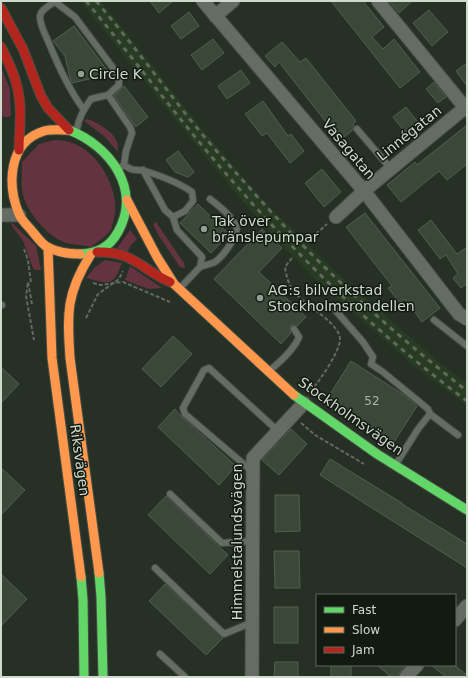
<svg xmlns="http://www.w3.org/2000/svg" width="468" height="678" font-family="'DejaVu Sans',sans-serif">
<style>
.built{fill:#283c23}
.green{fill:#633340}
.building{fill:#3b4839;stroke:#545d53}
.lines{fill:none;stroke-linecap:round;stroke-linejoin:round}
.lane-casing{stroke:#454d44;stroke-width:8}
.street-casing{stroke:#454d44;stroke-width:15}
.fast-casing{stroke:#454d44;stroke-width:11}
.slow-casing{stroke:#454d44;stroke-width:11}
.jam-casing{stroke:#454d44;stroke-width:11}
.path{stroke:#626a60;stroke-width:2;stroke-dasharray:4 2;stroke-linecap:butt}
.lane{stroke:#656c63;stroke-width:6}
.street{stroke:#656c63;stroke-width:13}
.fast{stroke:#63d668;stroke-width:9}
.slow{stroke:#ff974d;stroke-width:9}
.jam{stroke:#b3261e;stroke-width:9}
.rail{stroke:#626860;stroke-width:3;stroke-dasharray:5 5;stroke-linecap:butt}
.poi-dot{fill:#939e92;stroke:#121a11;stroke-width:1.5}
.labels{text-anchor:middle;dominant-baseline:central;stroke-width:3;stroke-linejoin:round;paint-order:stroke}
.number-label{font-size:12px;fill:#a9b6a7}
.poi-label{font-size:14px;fill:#cedacc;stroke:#121a11;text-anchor:start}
.street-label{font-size:14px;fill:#cedacc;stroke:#121a11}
</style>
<rect width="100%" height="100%" fill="#263025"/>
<path class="built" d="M80,1H100L114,17L203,130L261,198L336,272L441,364L467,383V406L414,366L315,279L280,243L245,204L208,160Z"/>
<path class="green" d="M1,67L10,89L11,115L9,117H3L1,108Z
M87,119C96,121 115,133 117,142C118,145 118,149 118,152L104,136L84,121Z
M54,140C64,140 72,142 81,147C103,160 122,196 113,222C112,225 112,229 110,231C105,237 97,242 91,247C83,245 74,245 66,243C47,237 24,209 22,190C21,181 22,171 22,162L39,144Z
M11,222L36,246L41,270H35L33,268L23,241L12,226Z
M156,222L184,263L185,268L180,267L159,236L153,224Z
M130,230L137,239L131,245L127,253L117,248Z
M105,260L122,263C113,287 110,284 86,278L95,267Z
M130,266L162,288L148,289L125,280Z"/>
<path class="building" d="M150,1H173L159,13Z
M331,1H363L384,27L372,37L383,49L394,39L420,72L400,88Z
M389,1H412L399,13Z
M429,10L448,32L432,46L413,23Z
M189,12L199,26L181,39L171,26Z
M74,26L107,70L102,74V76L72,83L70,78L65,56L53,41Z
M213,39L224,53L202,70L191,55Z
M282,42L300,62L306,58L356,121L353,124L354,126L353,130L340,140L279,62L275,67L265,56Z
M467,63V86L456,71Z
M241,70L250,83L227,99L218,86Z
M434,82L446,97L438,103L426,89Z
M124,86L148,117L136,127L114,96Z
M263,101L288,136L291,134L304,151L290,163L267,133L262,136L245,114Z
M406,107L421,126L408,136L393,117Z
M467,125V164L447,180L439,171L401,202L387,185L415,162L417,165Z
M178,151L194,172L188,177L175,172L166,160Z
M322,169L341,192L324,207L305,183Z
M198,204L229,234L211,253L180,223Z
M365,213L440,308L422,322L405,299L400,303L388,288L392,286L346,227Z
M431,220L457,254L467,247V286L466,284L461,288L453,278L458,274L446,255L440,259L418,230Z
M262,229L282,248L259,272L306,317L297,326L294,325H291L290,329L291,333L281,344L214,279Z
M173,336L192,354L161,387L142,369Z
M351,361L404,395L417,406L394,442L327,399Z
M1,367L19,384L1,403Z
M175,409L182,417L236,466L219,485L158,427Z
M291,429L307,444L279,475L262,460Z
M330,459L402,503V504L467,544V568L320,475Z
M1,468L25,490L1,515Z
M275,495H299L300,531L275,532Z
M166,496L228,555L210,574L148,515Z
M274,551H299L300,588H275Z
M1,574L27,599L1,626Z
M165,584L223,638L206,655L149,601Z
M274,607H298V643H274Z
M275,662H298V677H274Z
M331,665H351V677H331Z
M377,665H406L396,677H391Z
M431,665H454L467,675V677H446Z"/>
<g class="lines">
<defs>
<path id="lane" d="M54,1L75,17L119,76V85L108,95
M54,2C49,6 40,10 40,17C40,25 45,34 48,41C58,65 68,88 84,110
M77,129C79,117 84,109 91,99L108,95L130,127L132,133L126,151L124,165L121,167
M357,129L391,169
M124,165C135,173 135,168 145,171C161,176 178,182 192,192L193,201L185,211L173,217L165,210L143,170
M173,217L177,230L202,257L200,267L181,287
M200,267C205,265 211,264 215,262C222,257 240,235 236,226C231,215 219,206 210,199
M1,305H2
M336,311L363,342L373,357L371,364L383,372L428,409L430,414L458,435
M434,320L467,346
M269,371C280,362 294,350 299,337L294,329
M396,464L418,429L430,414
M253,472L185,414L183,408L204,370L209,368L278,431
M170,494L222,543L253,541
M155,568L224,634L253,622
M160,654L185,677"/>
<path id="street" d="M203,1L364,191L459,314L467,319
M378,1L467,110
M215,16L233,1
M1,215H19
M336,217L364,191L467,106
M455,620L467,606
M252,677L253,458L304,403
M406,677L417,665"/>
<path id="fast" d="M69,130C110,146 142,189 118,232C109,248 97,253 80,254
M294,395L377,454L467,510
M99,573L101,597L103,677
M81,577L83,600L84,677"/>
<path id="slow" d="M69,130C61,130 52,129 44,131C8,142 7,185 19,214C22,221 28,226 32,231C37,237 41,243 47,247C57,252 69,254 80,254
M127,200L157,257L174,284L294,395
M48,247L52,358L81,577
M91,254C66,293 67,314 70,358L99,573"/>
<path id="jam" d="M1,8L23,49L41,96L48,108L69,130
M1,47C9,63 17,79 19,97C22,114 19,132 19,150
M97,252C133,251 141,269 170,282"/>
</defs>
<use href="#lane" class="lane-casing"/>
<use href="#street" class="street-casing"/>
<use href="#fast" class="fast-casing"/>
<use href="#slow" class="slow-casing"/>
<use href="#jam" class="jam-casing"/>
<path class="path" d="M307,242L327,224
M24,249L28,260L31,283
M292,258L285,267C286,275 288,283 293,290C303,305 341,323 340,340C339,352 321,379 313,388H309
M93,283L100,285L123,282L170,302
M32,304L28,282L26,296L34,340
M86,318L98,294L119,279L123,271
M301,423L315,435L364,464"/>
<use href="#lane" class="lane"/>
<use href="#street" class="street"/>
<use href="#fast" class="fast"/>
<use href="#slow" class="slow"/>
<use href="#jam" class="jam"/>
<path class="rail" d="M86,1C139,65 188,132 243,193C310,269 385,340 467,401
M96,1C126,36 153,72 181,108C202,135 225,161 248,186C314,262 388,329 467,391"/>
</g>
<g class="poi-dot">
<circle cx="81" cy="74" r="4"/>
<circle cx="204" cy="229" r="4"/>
<circle cx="260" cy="298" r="4"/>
</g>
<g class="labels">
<g class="number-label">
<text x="372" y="401">52</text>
</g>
<g class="poi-label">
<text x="89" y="74">Circle K</text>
<text x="212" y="221">Tak över<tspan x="212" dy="16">bränslepumpar</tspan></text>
<text x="268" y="290">AG:s bilverkstad<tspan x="268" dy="16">Stockholmsrondellen</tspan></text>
</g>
<g class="street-label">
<text transform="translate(409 133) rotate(-39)">Linnégatan</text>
<text transform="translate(349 149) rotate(50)">Vasagatan</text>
<text transform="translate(351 416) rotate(35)">Stockholmsvägen</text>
<text transform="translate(80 460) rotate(82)">Riksvägen</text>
<text transform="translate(237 542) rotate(-90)">Himmelstalundsvägen</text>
</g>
</g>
<rect width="468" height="678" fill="none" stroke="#cedacc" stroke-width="4"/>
<rect x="316" y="594" width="140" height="72" fill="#121a11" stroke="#5d675c"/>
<rect x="324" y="607" width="20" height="6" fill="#63d668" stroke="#5d675c"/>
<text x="352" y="614" font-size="12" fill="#cedacc">Fast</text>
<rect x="324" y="627" width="20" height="6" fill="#ff974d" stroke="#5d675c"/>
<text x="352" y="634" font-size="12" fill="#cedacc">Slow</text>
<rect x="324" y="647" width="20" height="6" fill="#b3261e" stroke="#5d675c"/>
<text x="352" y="654" font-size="12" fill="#cedacc">Jam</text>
</svg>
